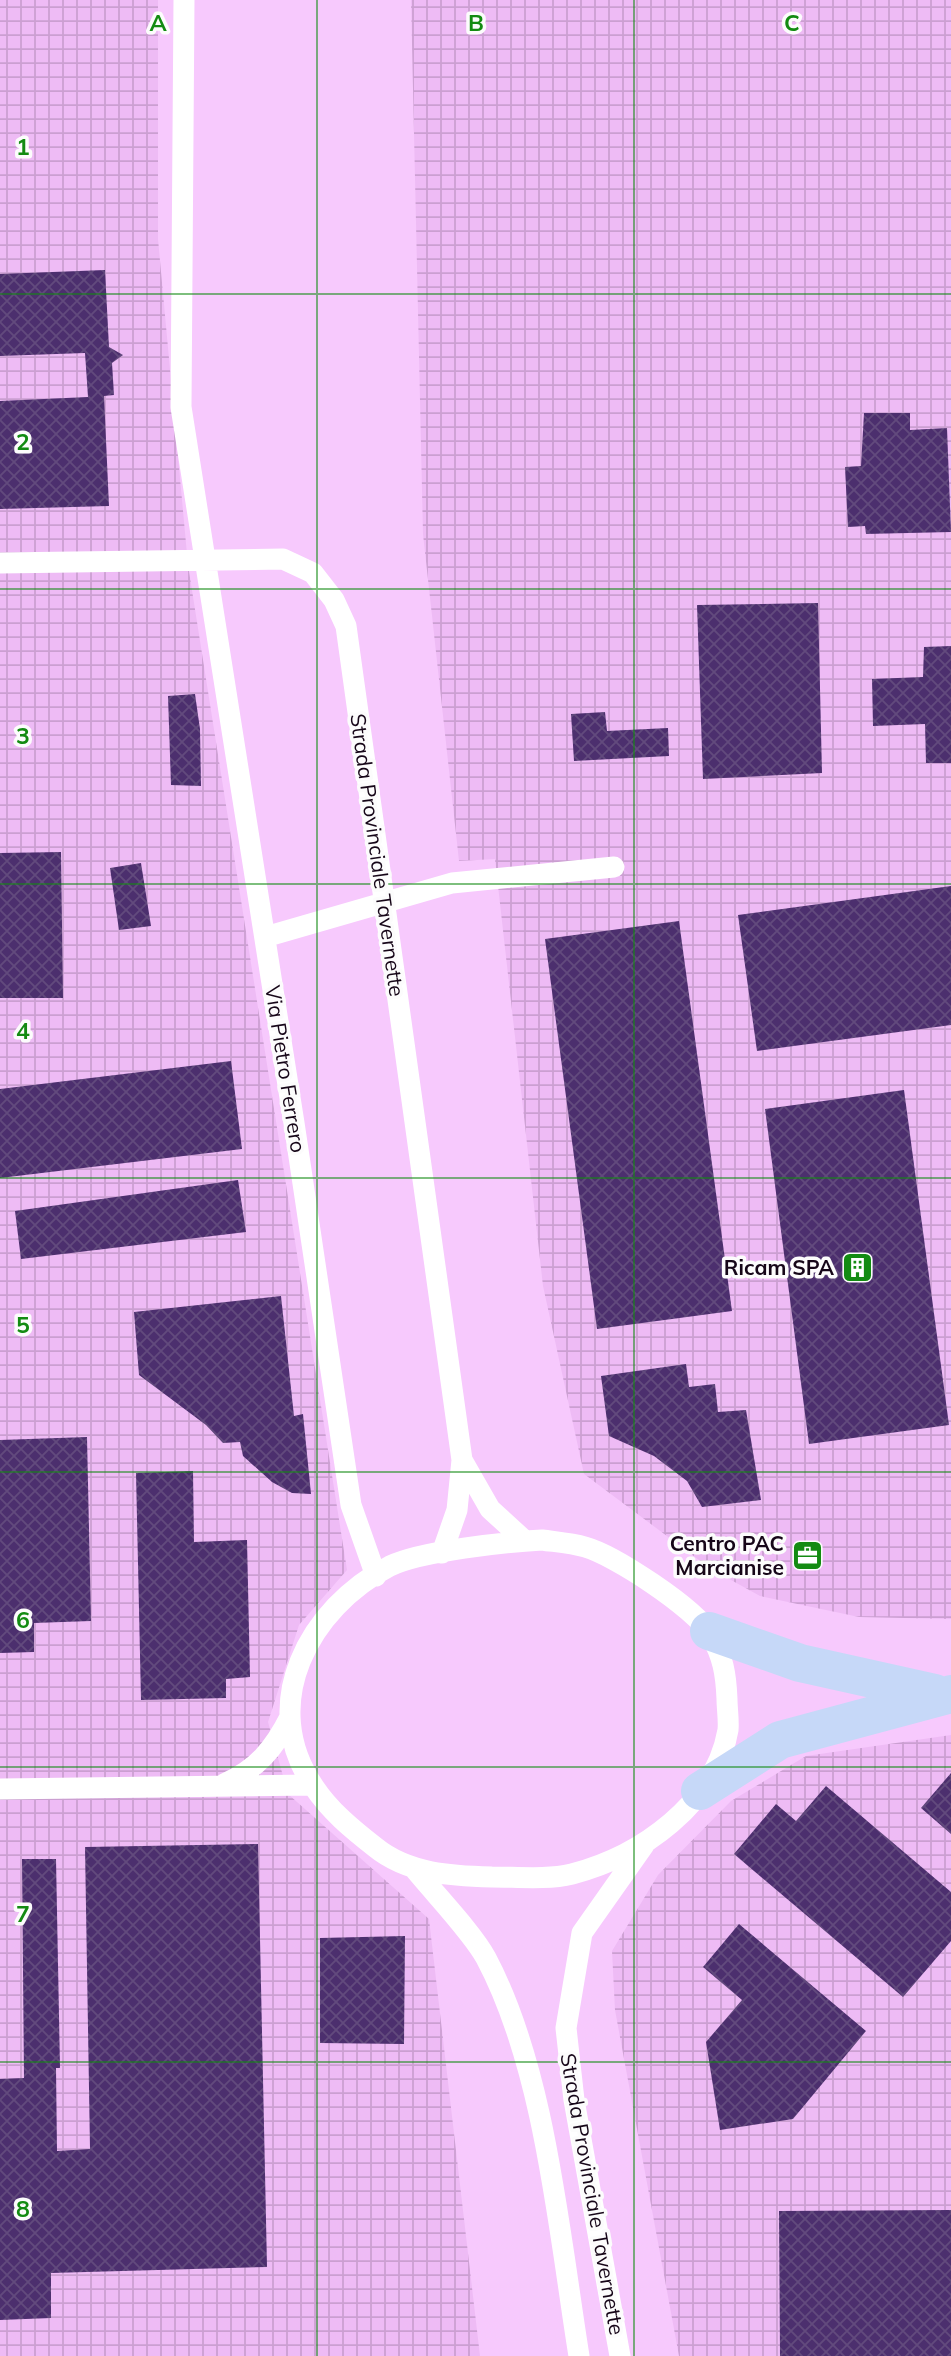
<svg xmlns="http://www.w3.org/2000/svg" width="951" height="2356" font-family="Mulish,sans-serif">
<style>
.industrial{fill:url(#industrial-grid)}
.building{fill:url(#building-cross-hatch)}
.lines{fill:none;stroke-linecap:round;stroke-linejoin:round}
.street{stroke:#fff;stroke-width:21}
.highway{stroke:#c6d8f8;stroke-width:38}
.grid{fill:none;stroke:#138b12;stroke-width:2;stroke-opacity:0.55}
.labels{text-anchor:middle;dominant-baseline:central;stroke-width:7;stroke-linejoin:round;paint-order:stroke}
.street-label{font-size:21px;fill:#160618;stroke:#fcfcfc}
.poi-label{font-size:21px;font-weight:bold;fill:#160618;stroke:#fcfcfc;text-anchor:end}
.grid-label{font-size:23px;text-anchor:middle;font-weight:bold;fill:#138b12;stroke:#fcfcfc;stroke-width:7;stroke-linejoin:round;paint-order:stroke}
</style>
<defs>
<pattern id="industrial-grid" width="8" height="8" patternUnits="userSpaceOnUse" patternTransform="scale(1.75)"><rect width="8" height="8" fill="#eebbf5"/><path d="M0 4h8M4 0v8" fill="none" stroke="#cb9fd1"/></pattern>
<pattern id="building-cross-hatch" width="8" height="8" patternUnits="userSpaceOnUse" patternTransform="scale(1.75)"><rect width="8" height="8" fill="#4c2f6e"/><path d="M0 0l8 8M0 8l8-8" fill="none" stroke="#624a7d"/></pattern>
</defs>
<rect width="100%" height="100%" fill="#f7c9fd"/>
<path class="industrial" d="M0,0H158V239L188,565L347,1570L299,1625L268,1722L288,1794L429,1919L480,2356H0Z
M411,0H951V1619L859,1617L760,1596L711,1569L584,1474L543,1286L495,859L459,861L423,534Z
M951,1735V2356H679L615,2010L612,1951L658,1875L731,1801L806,1756Z"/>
<path class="building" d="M105,270L109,347L123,355L112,363L114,395L104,396L109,506L0,509V401L88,397L85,353L0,356V274Z
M864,413H910V430L947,428L951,532L866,534L865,526L848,527L845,467L861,466Z
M818,603L822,773L703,779L697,605Z
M951,646V763H926L925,724L873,726L872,679L923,677L924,647Z
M195,694L200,729L201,786L171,785L168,696Z
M605,712L607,731L668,728L669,756L574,761L571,714Z
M61,852L63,998H0V853Z
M141,863L151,926L119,930L110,868Z
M951,886V1025L757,1051L738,915Z
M679,921L732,1311L597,1329L545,939Z
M231,1061L242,1149L0,1178V1089Z
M904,1090L949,1425L809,1444L765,1109Z
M238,1180L246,1232L21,1259L15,1211Z
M281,1296L294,1416L303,1414L311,1494L292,1493L272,1482L243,1456L240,1442L223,1443L206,1425L139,1375L134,1312Z
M686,1364L689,1387L715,1384L718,1412L746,1410L761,1500L702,1507L687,1481L654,1456L609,1436L601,1376Z
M87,1437L91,1621L34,1623V1652L0,1653V1440Z
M193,1471L194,1542L247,1540L250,1677L226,1679V1698L141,1700L136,1473Z
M951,1773V1834L921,1808Z
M826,1786L951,1892V1941L903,1997L734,1854L776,1804L796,1821Z
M258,1844L267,2267L51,2273V2318L0,2320V2079L24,2078L22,1859H56L60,2068H56L57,2151L90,2149L85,1847Z
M739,1924L866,2031L793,2119L720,2130L706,2042L742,2000L703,1967Z
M405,1936L404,2044L320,2043V1938Z
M951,2210V2356H780L779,2211Z"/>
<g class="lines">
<path class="street" d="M184,0L181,407L294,1123L351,1505L376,1576
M0,563L283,559L313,573L334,600L346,626L462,1460L457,1510L442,1553
M265,937L452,883L614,867
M462,1460L490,1509L525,1541
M542,1540C556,1542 571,1543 585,1547C614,1555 695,1608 710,1634C723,1656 726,1674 727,1699C727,1709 729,1720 728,1730C715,1804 641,1856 572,1874C547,1880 518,1877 492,1877C452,1876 408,1874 375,1847C352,1829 330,1811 314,1787C257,1704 309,1608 390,1566C421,1551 506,1542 542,1540Z
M224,1784C257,1769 274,1749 290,1717
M0,1789L312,1785
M413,1867C433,1892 472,1932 486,1958C545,2069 559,2232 579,2356
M620,2356L574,2100L566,2028L582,1933L644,1845"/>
<path class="highway" d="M709,1631L800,1663L935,1693
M700,1791L780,1740L951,1694"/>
</g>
<path class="grid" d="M317,0V2356M634,0V2356M0,294H951M0,589H951M0,884H951M0,1178H951M0,1472H951M0,1767H951M0,2062H951"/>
<defs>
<symbol id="building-square" viewBox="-11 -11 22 22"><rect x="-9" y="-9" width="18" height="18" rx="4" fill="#138b12" stroke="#fcfcfc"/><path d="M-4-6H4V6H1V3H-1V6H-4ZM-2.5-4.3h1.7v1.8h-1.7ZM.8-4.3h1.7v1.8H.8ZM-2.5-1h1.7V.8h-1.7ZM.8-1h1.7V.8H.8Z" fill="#fff"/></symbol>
<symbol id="office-square" viewBox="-11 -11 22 22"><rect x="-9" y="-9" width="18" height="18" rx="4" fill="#138b12" stroke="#fcfcfc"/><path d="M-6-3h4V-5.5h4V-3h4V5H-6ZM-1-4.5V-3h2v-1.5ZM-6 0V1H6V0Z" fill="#fff"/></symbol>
</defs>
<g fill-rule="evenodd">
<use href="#building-square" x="840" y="1250" width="35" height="35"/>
<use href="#office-square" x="790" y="1538" width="35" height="35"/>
</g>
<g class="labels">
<g class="street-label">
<text transform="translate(378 855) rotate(82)">Strada Provinciale Tavernette</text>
<text transform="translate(286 1069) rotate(81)">Via Pietro Ferrero</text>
<text transform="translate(593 2194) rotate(80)">Strada Provinciale Tavernette</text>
</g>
<g class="poi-label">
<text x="834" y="1267">Ricam SPA</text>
<text x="784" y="1543">Centro PAC<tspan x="784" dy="24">Marcianise</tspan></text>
</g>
</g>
<g class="grid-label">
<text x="158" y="31">A</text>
<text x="476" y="31">B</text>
<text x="792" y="31">C</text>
<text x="23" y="155">1</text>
<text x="23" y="450">2</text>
<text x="23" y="744">3</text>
<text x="23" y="1039">4</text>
<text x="23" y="1333">5</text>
<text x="23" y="1628">6</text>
<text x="23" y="1922">7</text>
<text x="23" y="2217">8</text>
</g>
</svg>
